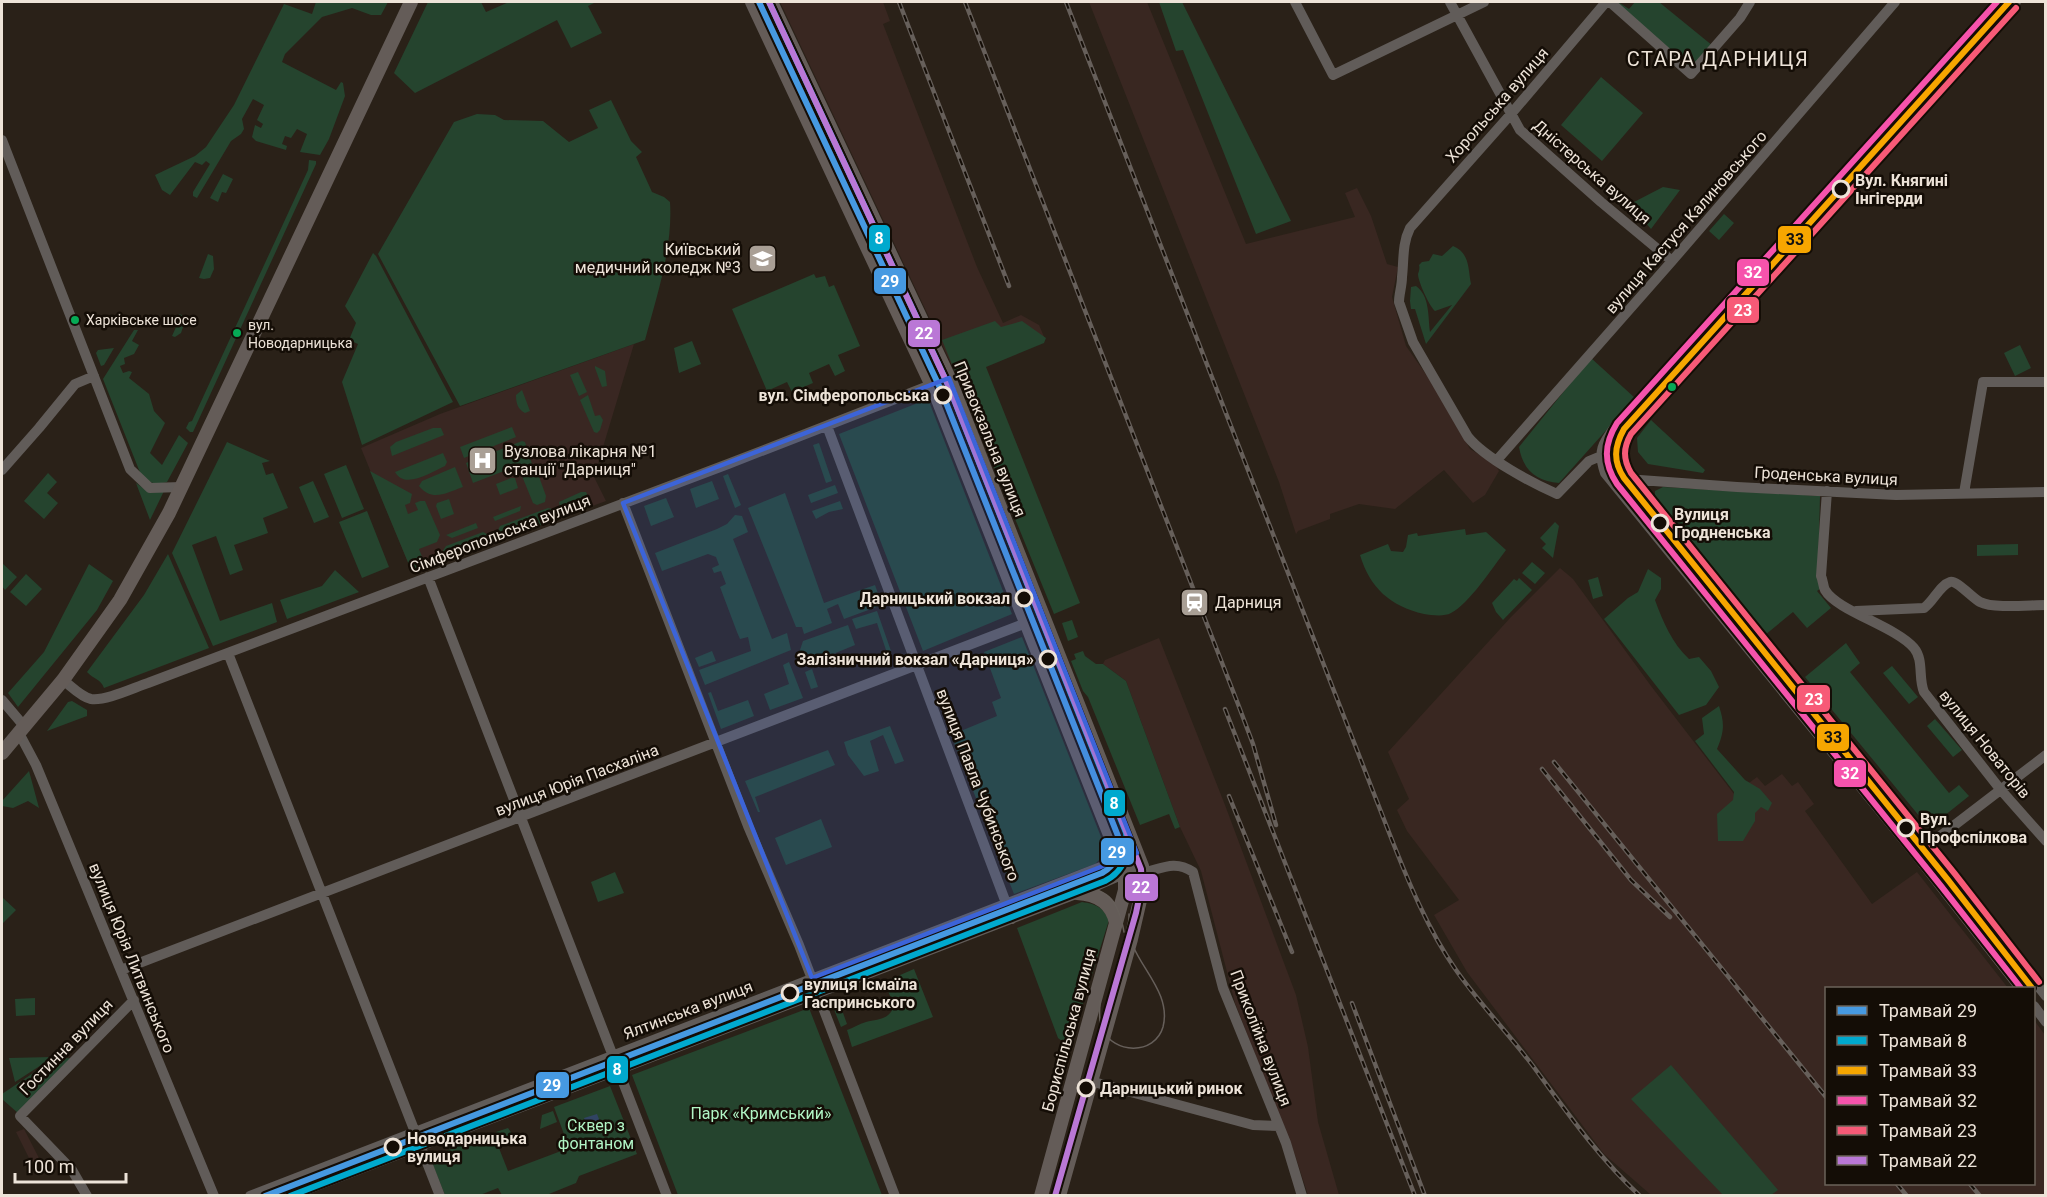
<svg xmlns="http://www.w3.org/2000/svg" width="2047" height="1197" font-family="Roboto,sans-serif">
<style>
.industrial{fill:#392721}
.medical{fill:#392722}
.green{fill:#25442e}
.water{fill:#314463}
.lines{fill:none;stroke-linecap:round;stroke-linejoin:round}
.minor{stroke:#615c59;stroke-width:10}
.major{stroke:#645c58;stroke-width:14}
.tram{stroke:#665f5a;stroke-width:1.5}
.rail-casing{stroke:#665f5a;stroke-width:4.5}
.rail{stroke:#140d06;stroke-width:2;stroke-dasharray:7;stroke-linecap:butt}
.tram-1-casing{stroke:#140d06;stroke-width:10}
.tram-2-casing{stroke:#140d06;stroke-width:10}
.tram-3-casing{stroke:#140d06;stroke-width:10}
.tram-4-casing{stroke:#140d06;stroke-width:10}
.tram-5-casing{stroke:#140d06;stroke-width:10}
.tram-6-casing{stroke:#140d06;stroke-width:10}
.tram-1{stroke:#4699e1;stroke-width:6}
.tram-2{stroke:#00a9ce;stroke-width:6}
.tram-3{stroke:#f7a600;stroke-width:6}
.tram-4{stroke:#f653ac;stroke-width:6}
.tram-5{stroke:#f75a77;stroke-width:6}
.tram-6{stroke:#ba77d6;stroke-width:6}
.marked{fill:#3c64d8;fill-opacity:0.2;stroke:#3c64d8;stroke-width:4.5;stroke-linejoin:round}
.stop-dot{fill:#140d06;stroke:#ede3d8;stroke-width:3}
.bus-dot{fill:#06aa56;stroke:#140d06;stroke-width:2}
.labels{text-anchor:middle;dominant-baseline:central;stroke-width:5;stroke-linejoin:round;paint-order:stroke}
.bus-label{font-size:14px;fill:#ede3d8;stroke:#140d06;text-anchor:start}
.street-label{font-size:16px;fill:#ede3d8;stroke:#140d06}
.stop-label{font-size:16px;font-weight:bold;fill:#ede3d8;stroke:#140d06;text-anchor:start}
.poi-label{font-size:16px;fill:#ede3d8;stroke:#140d06;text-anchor:start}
.park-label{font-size:16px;fill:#b1f5c5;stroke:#140d06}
.quarter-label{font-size:20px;letter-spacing:1.5px;fill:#ede3d8;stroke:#140d06}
.line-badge{stroke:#140d06;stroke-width:2}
.badge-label{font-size:16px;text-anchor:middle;font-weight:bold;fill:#fff}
.pale-badge-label{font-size:16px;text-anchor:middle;font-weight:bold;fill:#111}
</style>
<rect width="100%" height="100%" fill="#2a2118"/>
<path class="industrial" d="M780,2H883L890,21L883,24L977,267L1003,323L1021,315L1039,325L1045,339L956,374Z
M1089,2H1147L1246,244L1355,217L1345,193L1357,188L1371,216L1387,264L1398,267L1392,297L1406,346L1430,380L1470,449L1495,464L1499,471L1485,495L1473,503L1444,470L1395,509L1359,504L1330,514V519L1298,531L1296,534L1279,482Z
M1560,568L1573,579L1651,686L1734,794L1757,777L1765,786L1782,774L1792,786L1798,782L1814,804L1805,811L1872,904L1917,872L2008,988H1826V1184H2034V1020L2045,1035V1195H1651L1604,1154L1467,972L1434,915L1459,900L1407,831L1397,810L1409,799L1388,752L1511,617Z
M1159,638L1225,805L1296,995L1308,1047L1318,1122L1339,1195H1308L1289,1137L1274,1104L1235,1003L1201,871L1180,827L1126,681L1103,664L1105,660Z
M24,1129L40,1160L32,1164L16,1132Z"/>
<path class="medical" d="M634,344L594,477L606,501L412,572L361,448L440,414Z"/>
<path class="green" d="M316,2H388L381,15H371L352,8L322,17L285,54L282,62L336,90L341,82L343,83L345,96L329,139L320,155L300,152L307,134L297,129L291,138L285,136L282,144L287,146L286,150L256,141L252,137L255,125L261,128L263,124L257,120L264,105L253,99L242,119L244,129L241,134L231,141L197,198L193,196V192L210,164L206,161L202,165L195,162L170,195L162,190L155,175L195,156L206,147L234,105L284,4L312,14Z
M428,2H481L486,12L509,2H596L588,6L602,33L571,48L557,20L415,93L394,73Z
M1159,2H1182L1291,221L1256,234L1183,50L1176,51Z
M1615,2H1618L1629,9L1635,2H1659L1713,46L1691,70Z
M1601,77L1643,113L1602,161L1561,125Z
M611,100L631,141L642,152L636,157L652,192L664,197L670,202C673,248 657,295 645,340L460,406L378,254L454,122L477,114L495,115L504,120L543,121L569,142L598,128L589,110Z
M309,160L316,161V164L193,432H190L186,428L189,422L192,421L308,170Z
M223,174L233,179L226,193L222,192L218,202L210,198Z
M1663,187L1680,190L1651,229L1639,215L1634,202Z
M1724,214L1734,223L1719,240L1709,231Z
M1453,246C1470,253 1468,269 1471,284L1426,344L1415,309H1411L1410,301L1411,287L1416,286C1430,296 1428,317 1430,332L1452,305L1435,311C1430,307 1418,282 1418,274C1419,271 1420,268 1419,265L1422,262L1429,261L1433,254L1442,256Z
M373,253L376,256L453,402L362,445L342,382L358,344L349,340L356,323L345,306Z
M208,254L213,256L214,269L210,278L204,279L199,278Z
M814,274L816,278L825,276L829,287L834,285L860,346L838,355L845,371L835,376L829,364L809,373L813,383L792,392L787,382L767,391L732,309Z
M179,314L182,315L184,324L181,333L175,337L172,336L177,325L174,323Z
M995,321L1001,327L1022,321L1046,338L1044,343L986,367L1080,603L1054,614L942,340Z
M134,330H138L132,341L139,345L134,354L124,358L125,364L120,366L123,373L129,371L132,372L129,378L149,394L154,411L165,423L150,453L162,465L179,435L188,443L167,482C155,485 151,484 141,475L103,379Z
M692,341L701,364L679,373L674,348Z
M2020,345L2031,368L2015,376L2004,353Z
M114,348L104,365L101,366L96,353L98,350Z
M1591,358L1635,398L1559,483C1536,481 1523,470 1519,447Z
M595,366L605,371L607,386L602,387L595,368Z
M578,372L587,392L579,396L570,375Z
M522,390L530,411L525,413C518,409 516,404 516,395Z
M588,395L595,416L600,415L603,420L600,430L597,433L594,432L580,400Z
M928,399L1012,614L923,651L839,434Z
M1651,420L1705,470L1703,473L1648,464L1638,452L1637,438Z
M512,427L516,437L464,458L460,447Z
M433,428H441L444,435L392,456L390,447L396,442Z
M522,441L525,442L532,464L521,467L517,466L473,483L466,463Z
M227,442L270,461L262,463L266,475L273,473L288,508L263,518L268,533L234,545L243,570L230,575L216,536L192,545L220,621L272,603L277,622L213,646L172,553Z
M819,443L832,481L826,483L813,445Z
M443,453L447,462L445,466C431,472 405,490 395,472Z
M346,465L364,509L342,518L324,474Z
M455,467L463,487C446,493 432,502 419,486L422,481Z
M534,468L537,471L546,496L545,502L537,505L533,503L522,476L523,472Z
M370,471L412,494L410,503L405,505L408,514L418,510L415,503L420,501H425L440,535L437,542L419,549L425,564L437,559L442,562L412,572Z
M48,473L57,482L47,493L58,503L44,519L24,501Z
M728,474L741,505L735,508L723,476Z
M511,478H515L518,488L500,495L496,484Z
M313,481L329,517L314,523L299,487Z
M712,481L719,499L696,508L690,489Z
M136,483L150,493L164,491L150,520Z
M835,485L838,493L811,503L808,495Z
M1663,487L1820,496L1818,575L1821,588L1817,591L1831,608L1807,628L1793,612L1765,635L1655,498V491Z
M581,492H586L593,506L565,516L560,508L559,502Z
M785,493L824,603L875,585L882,605L844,619L838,604L827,609L832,623L804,634L802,627H796L748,508Z
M666,498L674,517L651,526L644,506Z
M449,499L454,514L441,519L436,506L437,503Z
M840,501L843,509L829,512L816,519L812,511Z
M521,506L520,511L495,521L493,517Z
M548,508L552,509L558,519L502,539L497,532L500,526Z
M367,511L389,567L362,578L339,522Z
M735,515L742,516L748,532L733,539L772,639L787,633L791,650L705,685L699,670L751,651L748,637L740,639L737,632L720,587L726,584L721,571L714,573L712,568L719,565L716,557L708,554L662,571L655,553L717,529L727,524Z
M1555,522L1559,526L1553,558L1542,548L1546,544L1540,538Z
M476,523L478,528L452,538L446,535Z
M1465,529L1466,535L1486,532L1506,550C1493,567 1469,604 1451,613C1444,617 1431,615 1424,614C1390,606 1370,588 1360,555L1388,544L1391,551L1403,552L1406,547L1408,535L1417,533L1418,536Z
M483,532L487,534L494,543L447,560L443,556L442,552L446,546Z
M2018,544V555L1977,556V545Z
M168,554L209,648L104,688C101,679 93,679 87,672L144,595Z
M1532,562L1545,573L1535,584L1522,573Z
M2,563L17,577L5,590L2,586Z
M89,564L113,581L97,610L18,707L8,693L44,652Z
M1648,569L1661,578V589L1655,600C1663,622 1672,643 1689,659L1699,657L1711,671L1719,687L1706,705L1679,715L1604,619L1628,598L1638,592Z
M335,570L359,592L287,619L280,600L322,586Z
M26,574L42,589L26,606L10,592Z
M1598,577L1603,596L1593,599L1588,580Z
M1519,578L1532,590L1503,620L1496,612L1492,603L1514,579L1517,581Z
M877,611L891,651L887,653L877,623L856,629L852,619Z
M1072,620L1078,637L1068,641L1062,623Z
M848,625L855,645L804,666L799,653L803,641Z
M1022,637L1105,847V854L1095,864L1014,894L951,735L997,716L992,702L1001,698L984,652Z
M1846,643L1860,663L1850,672L1949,793L1959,785L1969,796L1929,828L1805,677Z
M712,651L716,661L699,667L695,658Z
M1083,651L1085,656L1096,664H1103L1126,681L1180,827L1175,829L1169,814L1140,825L1088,697L1083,691L1071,661L1076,659L1074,654Z
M789,662L803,698L770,710L764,694L789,684L783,665Z
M1892,666L1918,697L1909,704L1883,673Z
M812,669L818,687L811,689L805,672Z
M711,692L718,711L748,700L754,716L721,729L708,693Z
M72,701L87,710V716L47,731L68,702Z
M1719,706C1725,724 1724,732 1717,749L1745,780L1760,789L1772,803L1768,811L1761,807L1755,813V821L1743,841H1718L1717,814L1733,800L1734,792L1695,741L1704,734L1702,718Z
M1935,719L1962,750L1953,757L1927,726Z
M890,726L904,761L895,764L883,735L870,741L879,771L864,776L848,755L844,742Z
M828,750L835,765L755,797L760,812H758L745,781Z
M29,771L39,808L28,801L13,808L2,806V801Z
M821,819L832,847L786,865L775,838Z
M615,872L624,893L598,902L591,882Z
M3,898L16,910L2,924V900Z
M1082,902C1096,904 1103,907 1109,920L1074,1032L1069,1041H1062L1058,1038L1017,928Z
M914,969L933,1017L852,1047L847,1030C853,1028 859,1024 866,1022C878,1019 890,1020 894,1005L884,982Z
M35,998V1015L16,1016L15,999Z
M838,999L847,1024L841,1027L831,1002Z
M809,1008L882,1195H678L632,1075Z
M52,1057L49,1060L15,1082L9,1058Z
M72,1058L19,1114L2,1099V1094L54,1059Z
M1671,1065L1778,1190L1771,1195H1723L1631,1099Z
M610,1086L637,1154L579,1176L576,1183L544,1196L502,1195L498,1188L480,1195H445L430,1158L433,1156L493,1133L508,1171L569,1148L554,1107Z
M553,1111L557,1122L540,1129L542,1115Z
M508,1128L515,1138L500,1144L496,1132Z"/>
<path class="water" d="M597,1114L602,1127L589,1132L584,1118Z"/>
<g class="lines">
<path class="minor" d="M1295,2L1333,75L1484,2
M1450,2L1520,130L1601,202L1672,261
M1606,2L1511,114L1410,228C1402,244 1404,260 1402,277C1402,286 1399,294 1399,302L1413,342L1468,437C1485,458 1532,483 1557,494L1589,461L1601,456L1619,455
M1610,2L1691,74L1740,18L1750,2
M1999,2L1617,424C1603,443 1597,450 1605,473L1916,855L2020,988
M2016,2L1625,434L1619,447V455L1620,463L1630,480L2046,996
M2,140L130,469L150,488L181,487
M827,426L1012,919
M1497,460L1672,261L1895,2
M2,470L39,428L75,384L94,376
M1626,479L1737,487L1896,495L2046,492
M1827,491L1821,576C1823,580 1823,586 1825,590C1837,611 1895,626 1914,648C1924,660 1918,678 1924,692L2000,789L2046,841
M1964,493L1983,382H2046
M623,503L748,826L799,945L895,1196
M428,577L667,1196
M1856,611L1924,608C1933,602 1940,585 1950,582C1957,580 1972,598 1980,602C1994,609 2029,605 2046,605
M228,653L440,1196
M63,680C71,686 81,697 91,699C106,701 133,688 148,683L728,464L949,378
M2,700L24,726
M19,733L36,765L214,1196
M1922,850L2046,755
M1143,873C1163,868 1175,860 1193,872L1223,988L1286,1143L1302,1196
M121,970L1042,617
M2034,1006L2046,1022
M1090,1081L1253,1125L1279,1126
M87,1196L72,1170L20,1116L134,1000
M250,1196L1137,853
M290,1196L1094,887L1142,866"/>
<path class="major" d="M752,2L935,392L1125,873V890L1116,923L1041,1196
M771,2L949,378L1142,866L1144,883L1131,939L1059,1196
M2,753L63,680L120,600L169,513L411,2
M1107,866L1112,856L1113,844
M1077,893C1097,894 1112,902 1116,923"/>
<path class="tram" d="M1073,885C1107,888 1118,898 1124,932
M1100,1001C1100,1010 1098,1020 1102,1028C1113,1055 1155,1055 1163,1027C1171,996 1144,972 1133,946C1129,935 1129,925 1129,914"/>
<defs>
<path id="rail" d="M899,2L1009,286
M965,2L1238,704L1253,744L1276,825
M1066,2L1390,835C1408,881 1428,930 1456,970C1479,1003 1508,1033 1533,1066C1566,1111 1598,1157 1640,1196
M1225,709L1415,1196
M1554,762L1826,1097
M1542,769L1631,880L1670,917
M1229,796L1292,952
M1352,1003L1425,1196
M1897,1184L1907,1196
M1970,1184L1980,1196"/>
</defs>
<use href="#rail" class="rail-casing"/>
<use href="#rail" class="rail"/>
<defs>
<path id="tram-1" d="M265,1196L1102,873C1117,865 1119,852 1118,836L941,390L759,2"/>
<path id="tram-2" d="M290,1196L1105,881C1125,871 1129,854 1126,833L949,387L769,2"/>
<path id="tram-3" d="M2009,2L1624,429C1614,447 1613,461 1624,478L1948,880L2032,988"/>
<path id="tram-4" d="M1997,2L1617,423C1604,444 1603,463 1617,484L1941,886L2021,988"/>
<path id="tram-5" d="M2016,8L1631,434C1623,448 1623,459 1631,473L1955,874L2039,982"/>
<path id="tram-6" d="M769,2L949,387L1141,869L1142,884L1136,913L1055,1196"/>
</defs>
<use href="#tram-1" class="tram-1-casing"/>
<use href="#tram-2" class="tram-2-casing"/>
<use href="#tram-3" class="tram-3-casing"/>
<use href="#tram-4" class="tram-4-casing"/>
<use href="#tram-5" class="tram-5-casing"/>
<use href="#tram-6" class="tram-6-casing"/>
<use href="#tram-1" class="tram-1"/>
<use href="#tram-2" class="tram-2"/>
<use href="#tram-3" class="tram-3"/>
<use href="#tram-4" class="tram-4"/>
<use href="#tram-5" class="tram-5"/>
<use href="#tram-6" class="tram-6"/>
</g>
<path class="marked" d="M949,378L1137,853L812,978L623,503Z"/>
<defs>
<symbol id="university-square" viewBox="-11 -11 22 22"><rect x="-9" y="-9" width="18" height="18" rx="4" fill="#a99f95" stroke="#140d06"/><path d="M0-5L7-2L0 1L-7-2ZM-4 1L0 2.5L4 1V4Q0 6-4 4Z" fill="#fff"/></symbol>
<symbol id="hospital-square" viewBox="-11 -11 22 22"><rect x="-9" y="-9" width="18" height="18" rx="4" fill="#a99f95" stroke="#140d06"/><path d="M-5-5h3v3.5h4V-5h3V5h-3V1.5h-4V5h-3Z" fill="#fff"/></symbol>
<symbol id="station-square" viewBox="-11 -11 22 22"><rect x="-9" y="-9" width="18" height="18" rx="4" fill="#a99f95" stroke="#140d06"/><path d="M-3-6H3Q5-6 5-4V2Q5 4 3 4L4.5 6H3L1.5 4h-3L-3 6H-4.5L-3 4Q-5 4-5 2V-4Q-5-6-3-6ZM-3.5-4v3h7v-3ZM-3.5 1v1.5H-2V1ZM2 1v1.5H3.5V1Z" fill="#fff"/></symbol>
</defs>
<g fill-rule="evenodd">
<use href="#university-square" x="746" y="242" width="33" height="33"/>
<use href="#hospital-square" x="466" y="444" width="33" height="33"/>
<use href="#station-square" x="1178" y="586" width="33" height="33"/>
</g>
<g class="stop-dot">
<circle cx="1841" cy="189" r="8"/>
<circle cx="943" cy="395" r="8"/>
<circle cx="1660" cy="523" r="8"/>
<circle cx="1024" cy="598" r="8"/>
<circle cx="1048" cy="659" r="8"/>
<circle cx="1906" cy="828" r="8"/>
<circle cx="790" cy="993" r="8"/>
<circle cx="1086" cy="1088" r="8"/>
<circle cx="393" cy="1147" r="8"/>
</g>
<g class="bus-dot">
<circle cx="75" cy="320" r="5"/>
<circle cx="237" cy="333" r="5"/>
<circle cx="1672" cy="387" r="5"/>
</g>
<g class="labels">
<g class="bus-label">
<text x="86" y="320">Харківське шосе</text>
<text x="248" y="325">вул.<tspan x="248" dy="18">Новодарницька</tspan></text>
</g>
<g class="street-label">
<text transform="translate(1497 105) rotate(-49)">Хорольська вулиця</text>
<text transform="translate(1592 172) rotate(41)">Дністерська вулиця</text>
<text transform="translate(1686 222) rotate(-49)">вулиця Кастуся Калиновського</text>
<text transform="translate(990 439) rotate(68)">Привокзальна вулиця</text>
<text transform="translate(1826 476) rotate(3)">Гроденська вулиця</text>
<text transform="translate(500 534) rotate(-21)">Сімферопольська вулиця</text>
<text transform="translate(1985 744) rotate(51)">вулиця Новаторів</text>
<text transform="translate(577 780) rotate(-21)">вулиця Юрія Пасхаліна</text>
<text transform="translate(978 785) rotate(69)">вулиця Павла Чубинського</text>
<text transform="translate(132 958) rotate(68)">вулиця Юрія Литвинського</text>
<text transform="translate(688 1010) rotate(-21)">Ялтинська вулиця</text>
<text transform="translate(1069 1030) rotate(-75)">Бориспільська вулиця</text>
<text transform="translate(1261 1038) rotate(69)">Приколійна вулиця</text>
<text transform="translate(66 1047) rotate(-46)">Гостинна вулиця</text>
</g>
<g class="stop-label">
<text x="1855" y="180">Вул. Княгині<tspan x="1855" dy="18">Інгігерди</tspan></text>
<text x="929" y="395" text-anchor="end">вул. Сімферопольська</text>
<text x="1674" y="514">Вулиця<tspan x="1674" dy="18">Гродненська</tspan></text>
<text x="1010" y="598" text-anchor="end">Дарницький вокзал</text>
<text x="1034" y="659" text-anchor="end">Залізничний вокзал «Дарниця»</text>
<text x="1920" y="819">Вул.<tspan x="1920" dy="18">Профспілкова</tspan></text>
<text x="804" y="984">вулиця Ісмаїла<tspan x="804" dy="18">Гаспринського</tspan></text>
<text x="1100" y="1088">Дарницький ринок</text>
<text x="407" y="1138">Новодарницька<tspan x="407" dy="18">вулиця</tspan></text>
</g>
<g class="poi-label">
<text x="741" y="249" text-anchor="end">Київський<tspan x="741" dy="18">медичний коледж №3</tspan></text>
<text x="504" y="451">Вузлова лікарня №1<tspan x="504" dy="18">станції "Дарниця"</tspan></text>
<text x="1215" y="602">Дарниця</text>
</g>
<g class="park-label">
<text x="761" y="1113">Парк «Кримський»</text>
<text x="596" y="1125">Сквер з<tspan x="596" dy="18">фонтаном</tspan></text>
</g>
<g class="quarter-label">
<text x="1718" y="59">СТАРА ДАРНИЦЯ</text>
</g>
</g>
<g class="line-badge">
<rect x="868" y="224" width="23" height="29" rx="6" fill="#00a9ce"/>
<rect x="1777" y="225" width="35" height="29" rx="6" fill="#f7a600"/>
<rect x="1736" y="258" width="34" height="29" rx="6" fill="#f653ac"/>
<rect x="873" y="267" width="34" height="28" rx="6" fill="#4699e1"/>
<rect x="1726" y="296" width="34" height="28" rx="6" fill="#f75a77"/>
<rect x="907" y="319" width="34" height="29" rx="6" fill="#ba77d6"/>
<rect x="1796" y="684" width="35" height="29" rx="6" fill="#f75a77"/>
<rect x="1816" y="723" width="34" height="29" rx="6" fill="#f7a600"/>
<rect x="1833" y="759" width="34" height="29" rx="6" fill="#f653ac"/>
<rect x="1103" y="789" width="23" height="28" rx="6" fill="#00a9ce"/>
<rect x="1100" y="837" width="35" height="29" rx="6" fill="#4699e1"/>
<rect x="1124" y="873" width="35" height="29" rx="6" fill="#ba77d6"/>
<rect x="606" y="1055" width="23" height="29" rx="6" fill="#00a9ce"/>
<rect x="535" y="1071" width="35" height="28" rx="6" fill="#4699e1"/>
</g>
<g class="badge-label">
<text x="879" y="244">8</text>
<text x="1753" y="278">32</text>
<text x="890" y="287">29</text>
<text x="1743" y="316">23</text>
<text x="924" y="339">22</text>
<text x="1814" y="705">23</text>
<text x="1850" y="779">32</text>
<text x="1114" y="809">8</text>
<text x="1117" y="858">29</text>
<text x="1141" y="893">22</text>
<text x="617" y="1075">8</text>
<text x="552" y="1091">29</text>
</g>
<g class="pale-badge-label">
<text x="1795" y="245">33</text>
<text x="1833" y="743">33</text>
</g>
<rect width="2047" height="1197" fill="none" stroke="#ede3d8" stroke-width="6"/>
<rect x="1825" y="987" width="210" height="198" fill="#140d06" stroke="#6b635a" stroke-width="1.5"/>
<rect x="1837" y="1006" width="30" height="9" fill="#4699e1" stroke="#6b635a" stroke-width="1.5"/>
<text x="1879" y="1017" font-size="18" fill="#ede3d8">Трамвай 29</text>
<rect x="1837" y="1036" width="30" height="9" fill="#00a9ce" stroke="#6b635a" stroke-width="1.5"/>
<text x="1879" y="1047" font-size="18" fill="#ede3d8">Трамвай 8</text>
<rect x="1837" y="1066" width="30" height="9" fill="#f7a600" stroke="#6b635a" stroke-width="1.5"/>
<text x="1879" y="1077" font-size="18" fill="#ede3d8">Трамвай 33</text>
<rect x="1837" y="1096" width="30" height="9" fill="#f653ac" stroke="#6b635a" stroke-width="1.5"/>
<text x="1879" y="1107" font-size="18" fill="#ede3d8">Трамвай 32</text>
<rect x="1837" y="1126" width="30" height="9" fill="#f75a77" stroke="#6b635a" stroke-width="1.5"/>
<text x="1879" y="1137" font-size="18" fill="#ede3d8">Трамвай 23</text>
<rect x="1837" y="1156" width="30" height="9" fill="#ba77d6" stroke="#6b635a" stroke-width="1.5"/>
<text x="1879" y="1167" font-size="18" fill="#ede3d8">Трамвай 22</text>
<path d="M15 1173v9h111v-9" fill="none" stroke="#ede3d8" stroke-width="3"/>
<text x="24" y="1173" font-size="18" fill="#ede3d8" stroke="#140d06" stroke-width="4.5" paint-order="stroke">100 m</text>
</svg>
